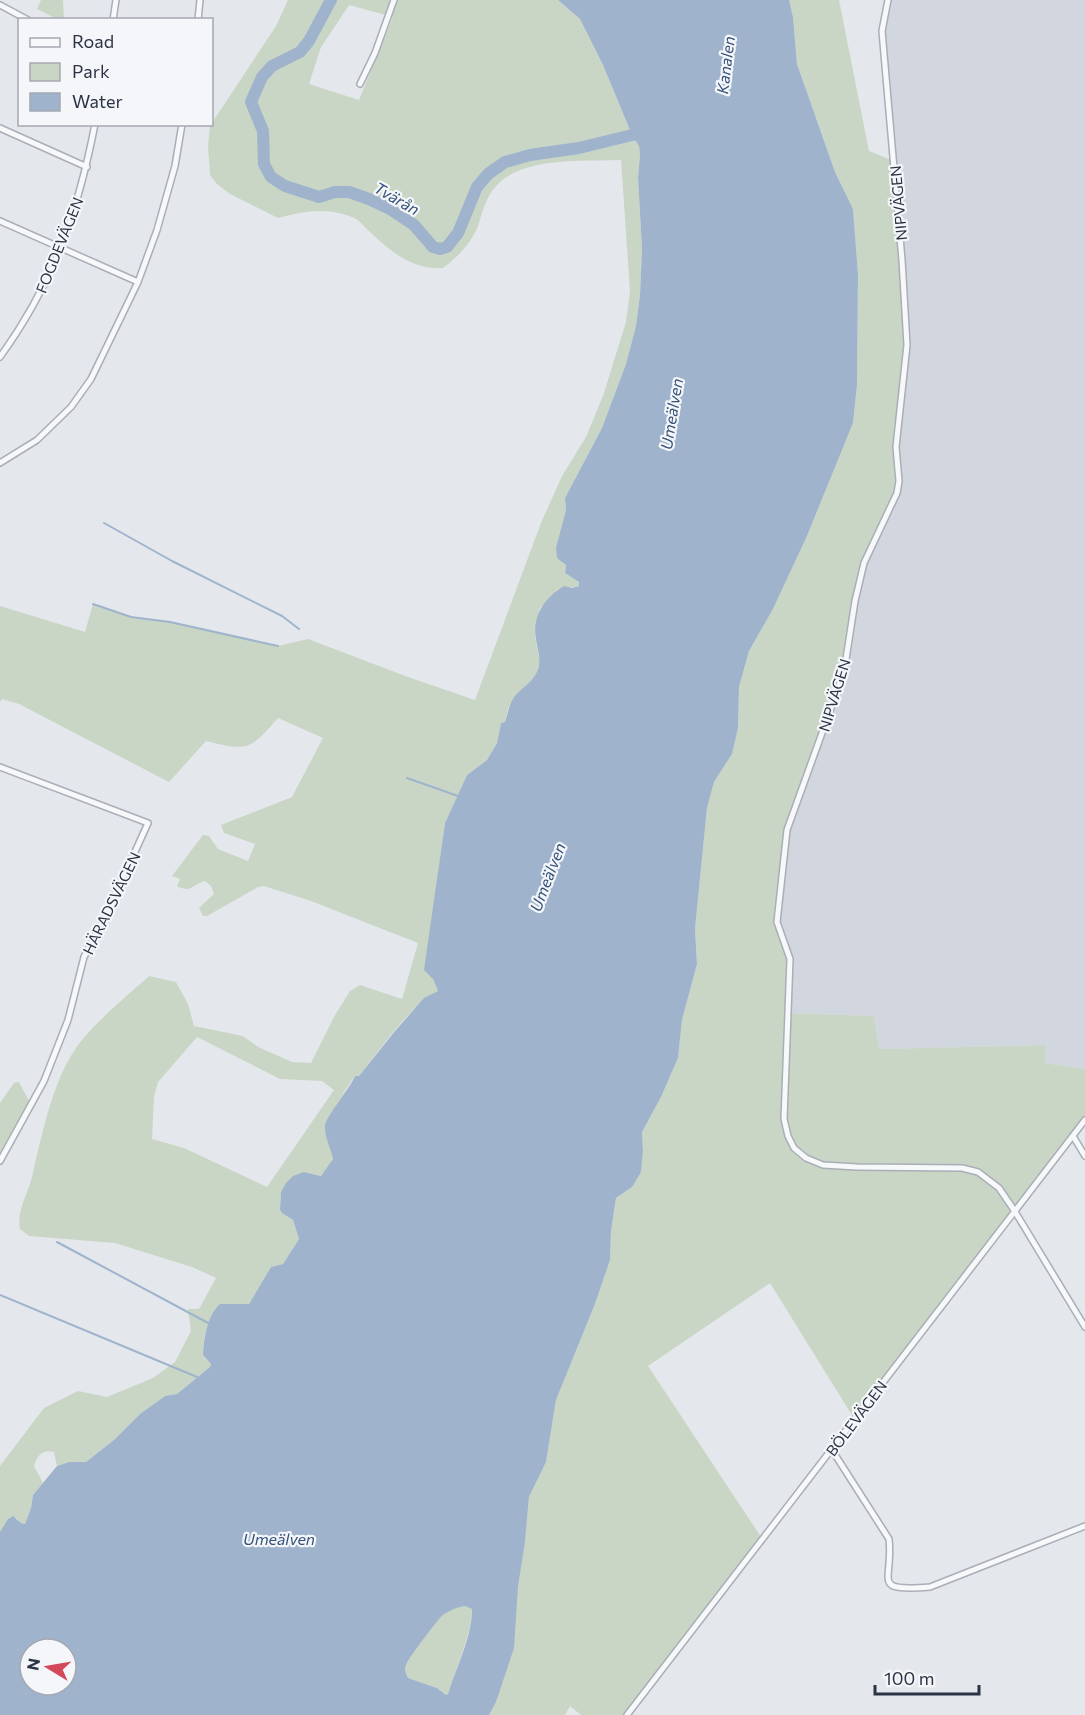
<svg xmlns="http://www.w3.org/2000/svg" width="1085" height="1715" font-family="Commissioner,sans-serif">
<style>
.built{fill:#d2d6de}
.green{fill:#c9d6c5;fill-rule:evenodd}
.water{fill:#9fb4cc;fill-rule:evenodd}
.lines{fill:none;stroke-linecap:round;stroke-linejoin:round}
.stream{stroke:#9fb4cc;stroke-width:2}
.river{stroke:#9fb4cc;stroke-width:12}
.street-casing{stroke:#a9aeb7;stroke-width:8}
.street{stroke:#f7f8fa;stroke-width:5}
.labels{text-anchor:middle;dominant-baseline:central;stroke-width:4.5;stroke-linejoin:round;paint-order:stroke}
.street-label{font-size:15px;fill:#2b3445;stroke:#f4f6f9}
.water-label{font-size:16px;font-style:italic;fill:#34527a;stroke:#f4f6f9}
</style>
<rect width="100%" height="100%" fill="#e4e7ec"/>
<path class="built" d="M888,0H1085V1069L1045,1063L1044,1045L879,1049L874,1016L787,1013L777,922L787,830L855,601L896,447L907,345L882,31Z"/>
<path class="green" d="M41,0H63L64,19H57L37,9Z
M288,0H558L580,19L603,65L632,135L639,146L640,155L638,178L642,249L640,295L636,326L626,364L602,428L565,498L566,510L561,533L563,563L566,565L565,573L579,582V586L557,590L540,608L535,637L540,661L537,673L508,708L505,722L501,723L497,743L487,760L467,775L445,823L439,866L433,979L438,991C410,1005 379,1051 359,1076H355L346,1089L325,1126L333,1159L322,1176L304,1172L281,1192C280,1209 278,1211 293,1220L299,1239L283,1264L271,1267L249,1304H220C208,1319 203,1336 203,1355L211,1364L210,1367L177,1394L165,1396L140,1414L115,1439L86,1462H69L57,1466L54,1452C43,1449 37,1455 34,1466L43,1483L33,1495L31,1508L25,1524L20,1523L17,1518L10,1517L0,1533V1466L44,1408L78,1391L107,1397L153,1378L175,1362L191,1331L188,1309H199L216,1278L192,1267L115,1243L29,1236L20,1229C16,1213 28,1193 32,1177C41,1138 52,1084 74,1051C90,1026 126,997 149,976L176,982L188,1004L194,1026L243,1036L258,1047L292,1062L311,1063L335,1015L350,991L360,985L402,999L418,943L311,901L264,886L258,887L207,916H203L199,908L214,894L211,886L205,881C192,884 192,894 177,886L180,879L172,876L203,835L209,836L218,849L248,861L255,844L224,833L221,825L292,797L323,738L278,718C249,751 248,751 206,741L169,782L19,704L2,699L0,702V606L85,632L93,604L131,617L170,622L278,646L308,639L408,677L475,700L541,523L562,476L586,437L603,396L626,322L630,291L621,160C579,162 507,154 487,200C483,208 481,217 478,226C471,243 458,257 443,268C413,270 391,252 370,232C364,227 359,219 352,217C326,207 304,211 278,218L230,194L217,184L210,175L208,146L210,126L276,26ZM349,5L393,17L359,100L309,84L321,47ZM197,1037L280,1079L322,1081L334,1090L267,1187L184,1148L152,1139L154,1097L158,1082Z
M789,0H839L869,151L894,161L907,345L898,413L897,493L864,563L844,672L787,830L777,922L790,959L787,1013L874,1016L879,1049L1045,1045V1063L1085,1069V1120L855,1420L770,1283L648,1366L763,1540L627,1715H581L570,1706L565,1715H489L496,1702L525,1542L529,1497L546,1462L556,1400L595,1304L610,1260L611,1231L616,1198L632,1187L643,1150L642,1132L661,1097L678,1058L682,1020L697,964L695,929L707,808L714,782L732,754L738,728L739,687L749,651L773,609L807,536L853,423L857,385L858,274L853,209L835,172L797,64L793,17Z
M19,1082L29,1101L0,1153V1103L14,1083Z
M465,1606L472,1609C471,1638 456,1666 448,1694L446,1695L437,1688L408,1678C406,1674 404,1671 406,1665C407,1660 439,1618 443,1615C450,1610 456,1607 465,1606Z"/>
<path class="water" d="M558,0H789L793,17L797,64L835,172L853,209L858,274L857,385L853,423L807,536L773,609L749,651L739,687L738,728L732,754L714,782L707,808L695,929L697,964L682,1020L678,1058L661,1097L642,1132L643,1150L641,1172L632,1187L616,1198L611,1231L610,1260L595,1304L556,1400L546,1462L529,1497L525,1542L518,1586L514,1648L496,1702L489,1715H0V1532L8,1519L13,1516L21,1523L25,1524L31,1508L33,1495L57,1466L69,1462H86L115,1439L140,1414L165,1396L177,1394L210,1367L211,1364L203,1355C204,1338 207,1316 220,1304H249L271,1267L283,1264L299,1239L293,1220L282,1213L280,1209L281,1192L286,1183L293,1176L304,1172L321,1176L333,1159C331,1149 324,1136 325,1125C326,1117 352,1085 355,1076H359L395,1031L424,998L438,991L433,979L424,970L445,823L467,775L487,760L497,743L501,723L505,722C508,713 509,704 515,696C522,688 532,682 537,672C542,661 538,651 536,640C532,616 544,598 564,586L572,588L579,586V582L565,573L566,565L557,558L556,548L566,510L565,498L602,428L626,364L636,326L640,295L642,249L638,178L640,155L639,146L632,135L603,65L580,19ZM465,1606L472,1609C472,1638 456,1667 448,1694L446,1695L437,1688L408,1678C406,1674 404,1671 406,1665C407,1660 439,1618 443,1615C450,1610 457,1607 465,1606ZM30,1649H66V1685H30Z"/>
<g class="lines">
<path class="stream" d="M104,523L172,561L282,616L299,629
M93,604L131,617L170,622L278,646
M407,778L458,796
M57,1242L210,1324
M0,1295L197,1377"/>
<path class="river" d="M331,0L309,41L300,52L272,66L262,77L251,102L263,131L264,164L271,177L285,186L319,197L335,192H349L369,199L390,209L414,225L433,247L440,249L447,247L458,233L477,187L488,174L505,162L530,155L579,148L632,135L647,133"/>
<defs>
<path id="street" d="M888,0L882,31L902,260L907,345L896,447L899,481L897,493L864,563L855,601L844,672L787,830L777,922L790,959L784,1119L788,1136L794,1148L806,1158L823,1165L857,1167L962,1168L978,1172L999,1188L1014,1210L1085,1327
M0,5L28,20
M113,20L116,0
M198,20L200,0
M360,84L375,53L394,0
M0,128L87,167
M0,221L138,282
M0,357C53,284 78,212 95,124
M0,463L37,440L71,407L91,379L138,282L157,230L175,166L182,124
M0,767L148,823L106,916L84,957L68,1020L44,1081L0,1161
M1073,1136L1085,1156
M832,1450L889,1539C894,1581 869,1592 930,1587L1085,1526
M627,1715L1085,1120"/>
</defs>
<use href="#street" class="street-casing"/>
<use href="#street" class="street"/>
</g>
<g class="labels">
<g class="street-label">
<text transform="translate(898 203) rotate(-95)">NIPVÄGEN</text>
<text transform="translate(59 245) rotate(-68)">FOGDEVÄGEN</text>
<text transform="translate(834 695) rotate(-73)">NIPVÄGEN</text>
<text transform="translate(111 903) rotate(-64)">HÄRADSVÄGEN</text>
<text transform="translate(856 1418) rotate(-53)">BÖLEVÄGEN</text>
</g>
<g class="water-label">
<text transform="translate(725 65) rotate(-83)">Kanalen</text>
<text transform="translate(397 198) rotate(30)">Tvärån</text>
<text transform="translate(671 414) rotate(-81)">Umeälven</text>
<text transform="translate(547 877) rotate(-69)">Umeälven</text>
<text x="279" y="1538">Umeälven</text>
</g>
</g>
<rect x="18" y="18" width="195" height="108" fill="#f4f6f9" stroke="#a4a8b1" stroke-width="1.5"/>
<rect x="30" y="38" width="30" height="9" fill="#f7f8fa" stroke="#a4a8b1" stroke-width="1.5"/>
<text x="72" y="48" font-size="18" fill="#2b3445">Road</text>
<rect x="30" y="63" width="30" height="18" fill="#c9d6c5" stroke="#a4a8b1" stroke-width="1.5"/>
<text x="72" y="78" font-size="18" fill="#2b3445">Park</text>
<rect x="30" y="93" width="30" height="18" fill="#9fb4cc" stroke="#a4a8b1" stroke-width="1.5"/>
<text x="72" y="108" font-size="18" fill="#2b3445">Water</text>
<g transform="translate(48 1667) rotate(281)"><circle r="28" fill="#f4f6f9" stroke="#a4a8b1" stroke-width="1.5"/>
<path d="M0-4.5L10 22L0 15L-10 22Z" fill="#d1495b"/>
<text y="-9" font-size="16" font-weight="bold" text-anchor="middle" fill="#2b3445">N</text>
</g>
<path d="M875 1685v9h104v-9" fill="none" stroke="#2b3445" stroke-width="3"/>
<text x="884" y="1685" font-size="18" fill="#2b3445" stroke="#f4f6f9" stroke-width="4.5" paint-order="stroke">100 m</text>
</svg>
